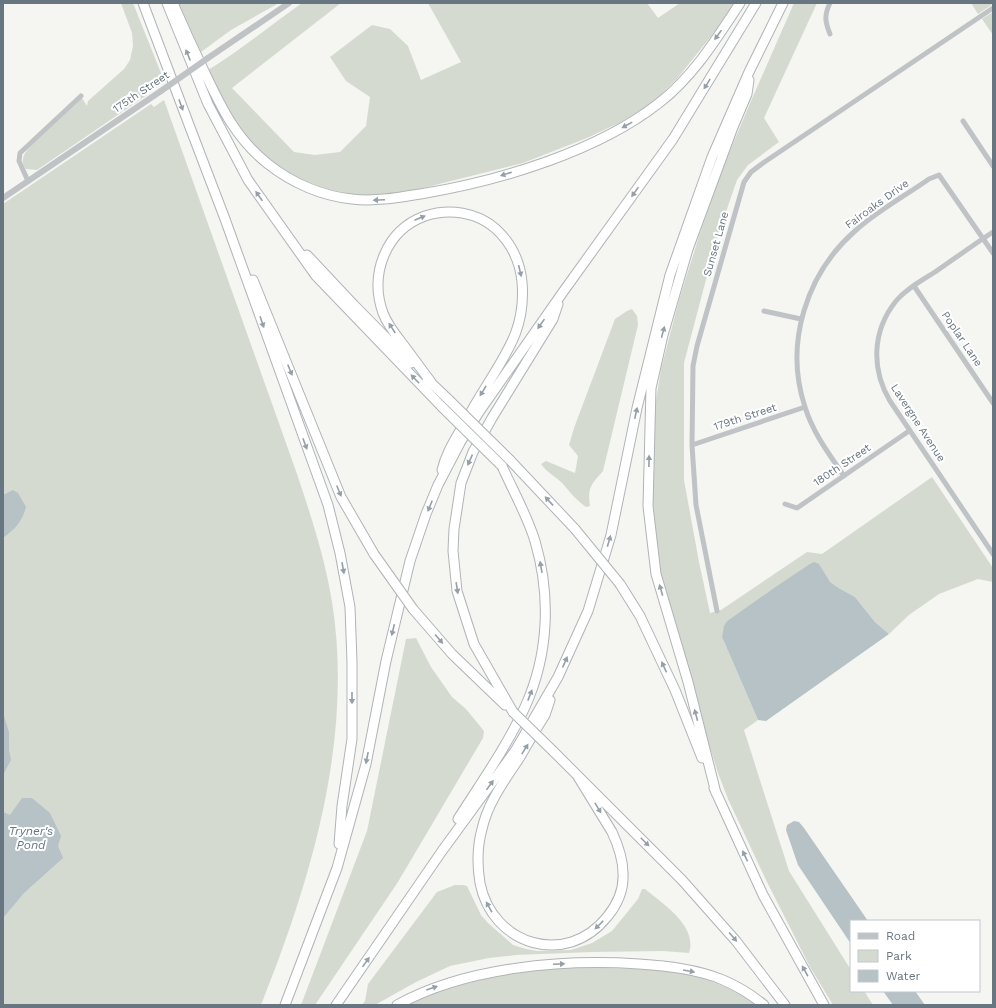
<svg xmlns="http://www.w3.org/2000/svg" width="996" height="1008" font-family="'Work Sans',sans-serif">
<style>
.green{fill:#d5dad1}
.water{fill:#b6c2c5}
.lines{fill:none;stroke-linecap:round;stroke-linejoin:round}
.motorway-casing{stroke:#b0b4b7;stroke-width:11}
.minor{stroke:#bfc3c6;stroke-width:5}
.tertiary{stroke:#bfc3c6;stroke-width:6}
.motorway{stroke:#fff;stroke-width:9}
.motorway-bridge-casing{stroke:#b0b4b7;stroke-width:11;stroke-linecap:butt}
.tertiary-bridge{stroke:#bfc3c6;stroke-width:6}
.motorway-bridge{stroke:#fff;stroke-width:9}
.oneway{fill:#959fa7}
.labels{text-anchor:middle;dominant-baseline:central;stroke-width:4;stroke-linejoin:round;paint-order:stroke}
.street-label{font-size:11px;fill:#677681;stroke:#fff}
.water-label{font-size:12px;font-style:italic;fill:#63777e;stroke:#fff}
</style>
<rect width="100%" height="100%" fill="#f5f5f2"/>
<path class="green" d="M121,3H133L163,78L144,90L147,95L37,170L26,169C20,161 23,155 29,148L82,98L87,106L88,101L124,69L130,60L133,46L132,33Z
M179,3H279L231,30L201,52Z
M302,3H341L232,88L294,152L315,155L340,152L366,126L370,97L346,81L330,57L372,25L390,29L408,46L421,80L461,62L428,3H647L658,18L680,3H735L720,25L676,80L652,103L621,122L587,138L523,163L419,189L382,196L358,195L321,188L294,176L267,158L244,134L228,108L208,70C241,50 271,25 302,3Z
M794,3H817L764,118L779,142L748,165L737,180L717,238L684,363V480L699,562L710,613L721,610L807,552L822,554L932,477L993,568V582L978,579L939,594L909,615L889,634L875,622L855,597L837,587L829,582L819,564L808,565L727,621L722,637L758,720L744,730L789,871L851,970V991H864L873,1005H833L810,967L766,880L728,799L718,773L693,694L659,572L651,500L655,407L661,369L679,300L700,233L726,160L751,101Z
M971,3H993V4L978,14Z
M993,12V35L982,19Z
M164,100L297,474C311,516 325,558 332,602C354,738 311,880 261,1005H3V204L151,104L154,107Z
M632,309L637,316L638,325L603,471C592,484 587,487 590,506L586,507C576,500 570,492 562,483C555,476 547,473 541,464L546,461L575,473L578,456L569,445L574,428L615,319L627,311Z
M416,638L431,667L452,697L466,709L484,731L483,738L398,882L315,1005H301L367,831L406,639Z
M455,885H463L467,886L481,915L488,923L513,945L526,949L538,951L571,950L592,943L612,931L638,899L642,889H645C663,904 698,926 689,953L663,951L592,952L516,955L489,958L450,966L416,982L375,1005H362L365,1001L368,984L437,892Z
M569,968C606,968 643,967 679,973C707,977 735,990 758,1005H406L444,989L484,979L525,970Z"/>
<path class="water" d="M13,490L18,493L26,507C22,522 15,529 3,538V495Z
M814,562L819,564L830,582L837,587L855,597L875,622L889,634L766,721L758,720L722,637L724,626L727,621L774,588L808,565Z
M3,713L9,732V750L11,760L3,775Z
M22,798H32L50,813L61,836L58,846L63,858L24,893L3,918V812L10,815Z
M794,821L799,822L804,828L868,921H851V944L798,865L786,830L787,825Z
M883,991H915L925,1005H893Z"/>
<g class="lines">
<defs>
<path id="motorway" d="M143,3L191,130L225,219L328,505L340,553L350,607L352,662V739L342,806L339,844
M167,3L208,104L248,180L316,276L442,407
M173,3C183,26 193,48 204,71C221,107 236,139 268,164C292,183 322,196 352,199C377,202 401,197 426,193C502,180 598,151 659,103C693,77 717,38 740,3
M307,255L354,305L411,363
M253,280L341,497L374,554
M427,379L449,400
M431,382C421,369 412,356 402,343C395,334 387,324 383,313C369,274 386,230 425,216C449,208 477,212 496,229C511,243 520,261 522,282C526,328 507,352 484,390C476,402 469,416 461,429C453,443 446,454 442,470
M510,460L575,529
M620,584L640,616L675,690L702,758
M413,609L452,654L505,705
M550,700L545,715C536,729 528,743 520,757C505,780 488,802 482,829C477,847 477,865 480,883C492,945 566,968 607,917C617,905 624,890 623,873C623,859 618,845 612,832L577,775
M513,712L474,644L457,591L453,551L454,529L461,483L473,452L492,418L553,319L558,304
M553,751L682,880L736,941L785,1005
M714,788L763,895L824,1005
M716,793L688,682L656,574L648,506L651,388L663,335L688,249L733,127L747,94L749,80
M458,819C481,783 507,746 525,707C549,654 551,596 535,541C527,515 513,491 502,466
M285,1005L337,868L366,764L386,661L410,561L426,514L438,485L461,441L479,412L563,292L673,139L756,3
M336,1005L442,851L515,751L558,677L588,611L611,535L637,408L670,275L712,157L749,72L783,3
M397,1005C466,967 562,959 639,964C667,966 697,969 723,980C737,986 752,995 764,1005"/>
</defs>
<use href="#motorway" class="motorway-casing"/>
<path class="minor" d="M830,3C824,15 825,22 830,34
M963,121L993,166
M28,181L19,161L20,153L81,96
M993,232C973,245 954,259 935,272C921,281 906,289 896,301C872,331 871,369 890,401L993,554
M914,286L993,403
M764,311L801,319
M692,445L805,407
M844,476C829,454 813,433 805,407C784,344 806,274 855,231C877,211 905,196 929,179L939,175L993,253
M785,504L797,508L909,431
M717,611L696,505L692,445L693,366L697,346L744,182L751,172L763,163L993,8"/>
<path class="tertiary" d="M208,58L289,3
M3,198L161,91"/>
<use href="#motorway" class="motorway"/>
<defs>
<path id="motorway-bridge" d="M449,400L510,460
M442,407L502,466
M575,529L620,584
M374,554L413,609
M513,712L553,751"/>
</defs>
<use href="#motorway-bridge" class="motorway-bridge-casing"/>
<path class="tertiary-bridge" d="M161,91L208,58"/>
<use href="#motorway-bridge" class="motorway-bridge"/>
</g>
<defs><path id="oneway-solid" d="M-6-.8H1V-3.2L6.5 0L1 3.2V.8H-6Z"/></defs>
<g class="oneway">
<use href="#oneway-solid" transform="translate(718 35) rotate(126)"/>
<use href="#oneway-solid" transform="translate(188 55) rotate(-112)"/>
<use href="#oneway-solid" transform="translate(707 84) rotate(122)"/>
<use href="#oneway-solid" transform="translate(181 105) rotate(70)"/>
<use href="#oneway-solid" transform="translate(627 125) rotate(151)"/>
<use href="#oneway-solid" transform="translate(506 174) rotate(163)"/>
<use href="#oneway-solid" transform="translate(635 192) rotate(126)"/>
<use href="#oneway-solid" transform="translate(259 196) rotate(-125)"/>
<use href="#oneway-solid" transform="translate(379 200) rotate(177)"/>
<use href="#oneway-solid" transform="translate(420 218) rotate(-23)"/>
<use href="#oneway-solid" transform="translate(520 271) rotate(77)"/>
<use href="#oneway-solid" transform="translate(262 322) rotate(71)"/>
<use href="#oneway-solid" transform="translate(541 324) rotate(125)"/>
<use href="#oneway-solid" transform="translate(392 328) rotate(-123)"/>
<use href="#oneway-solid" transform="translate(663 332) rotate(-75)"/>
<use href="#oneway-solid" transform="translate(290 370) rotate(68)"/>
<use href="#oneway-solid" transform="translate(415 379) rotate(-134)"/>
<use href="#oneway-solid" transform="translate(483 391) rotate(122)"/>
<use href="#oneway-solid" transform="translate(636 413) rotate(-78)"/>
<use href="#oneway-solid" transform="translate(305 444) rotate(70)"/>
<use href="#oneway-solid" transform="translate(470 460) rotate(114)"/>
<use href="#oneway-solid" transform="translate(649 461) rotate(-89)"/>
<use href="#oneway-solid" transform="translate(339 491) rotate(68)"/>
<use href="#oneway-solid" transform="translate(549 501) rotate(-133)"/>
<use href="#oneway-solid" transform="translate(430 506) rotate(112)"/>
<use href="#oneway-solid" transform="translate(609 541) rotate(-74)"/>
<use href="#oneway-solid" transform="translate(541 567) rotate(-100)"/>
<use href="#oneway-solid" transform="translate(343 568) rotate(80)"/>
<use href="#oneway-solid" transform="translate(457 588) rotate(81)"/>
<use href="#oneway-solid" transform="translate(661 590) rotate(-106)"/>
<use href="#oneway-solid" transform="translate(393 630) rotate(103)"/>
<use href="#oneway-solid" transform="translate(439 639) rotate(49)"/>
<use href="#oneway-solid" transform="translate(565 662) rotate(-66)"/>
<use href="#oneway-solid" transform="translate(664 667) rotate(-115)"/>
<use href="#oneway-solid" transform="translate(530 695) rotate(-69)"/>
<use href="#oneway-solid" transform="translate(352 698) rotate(90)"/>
<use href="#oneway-solid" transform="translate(696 715) rotate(-105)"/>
<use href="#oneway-solid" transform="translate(525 749) rotate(-58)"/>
<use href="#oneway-solid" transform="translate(367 758) rotate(101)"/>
<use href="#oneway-solid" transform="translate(490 785) rotate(-54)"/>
<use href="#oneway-solid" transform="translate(598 808) rotate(59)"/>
<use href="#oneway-solid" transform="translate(645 842) rotate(45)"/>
<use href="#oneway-solid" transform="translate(745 856) rotate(-115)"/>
<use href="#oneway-solid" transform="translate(489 907) rotate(-119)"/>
<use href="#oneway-solid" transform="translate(599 925) rotate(135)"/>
<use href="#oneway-solid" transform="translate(733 937) rotate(49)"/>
<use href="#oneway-solid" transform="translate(366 962) rotate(-55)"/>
<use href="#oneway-solid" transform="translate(559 964) rotate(-3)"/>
<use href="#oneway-solid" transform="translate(689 971) rotate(10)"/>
<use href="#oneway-solid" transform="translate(805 971) rotate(-119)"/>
<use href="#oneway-solid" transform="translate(432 988) rotate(-19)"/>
</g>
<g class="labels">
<g class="street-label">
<text transform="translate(141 92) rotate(-34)">175th Street</text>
<text transform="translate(877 204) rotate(-36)">Fairoaks Drive</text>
<text transform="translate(716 244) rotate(-74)">Sunset Lane</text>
<text transform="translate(962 339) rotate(56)">Poplar Lane</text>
<text transform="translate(745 417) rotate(-18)">179th Street</text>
<text transform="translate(918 423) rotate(57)">Lavergne Avenue</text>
<text transform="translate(842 465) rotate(-34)">180th Street</text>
</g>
<g class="water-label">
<text x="31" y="831">Tryner's<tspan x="31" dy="14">Pond</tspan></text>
</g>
</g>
<rect width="996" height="1008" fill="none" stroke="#677681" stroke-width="8"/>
<rect x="850" y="920" width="130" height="72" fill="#ffffff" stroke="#c2c8cd"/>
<rect x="858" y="933" width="20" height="6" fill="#bfc3c6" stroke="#c2c8cd"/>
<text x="886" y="940" font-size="12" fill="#677681">Road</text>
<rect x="858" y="950" width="20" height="12" fill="#d5dad1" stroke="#c2c8cd"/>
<text x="886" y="960" font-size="12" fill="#677681">Park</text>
<rect x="858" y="970" width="20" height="12" fill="#b6c2c5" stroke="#c2c8cd"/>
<text x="886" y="980" font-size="12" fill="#677681">Water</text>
</svg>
